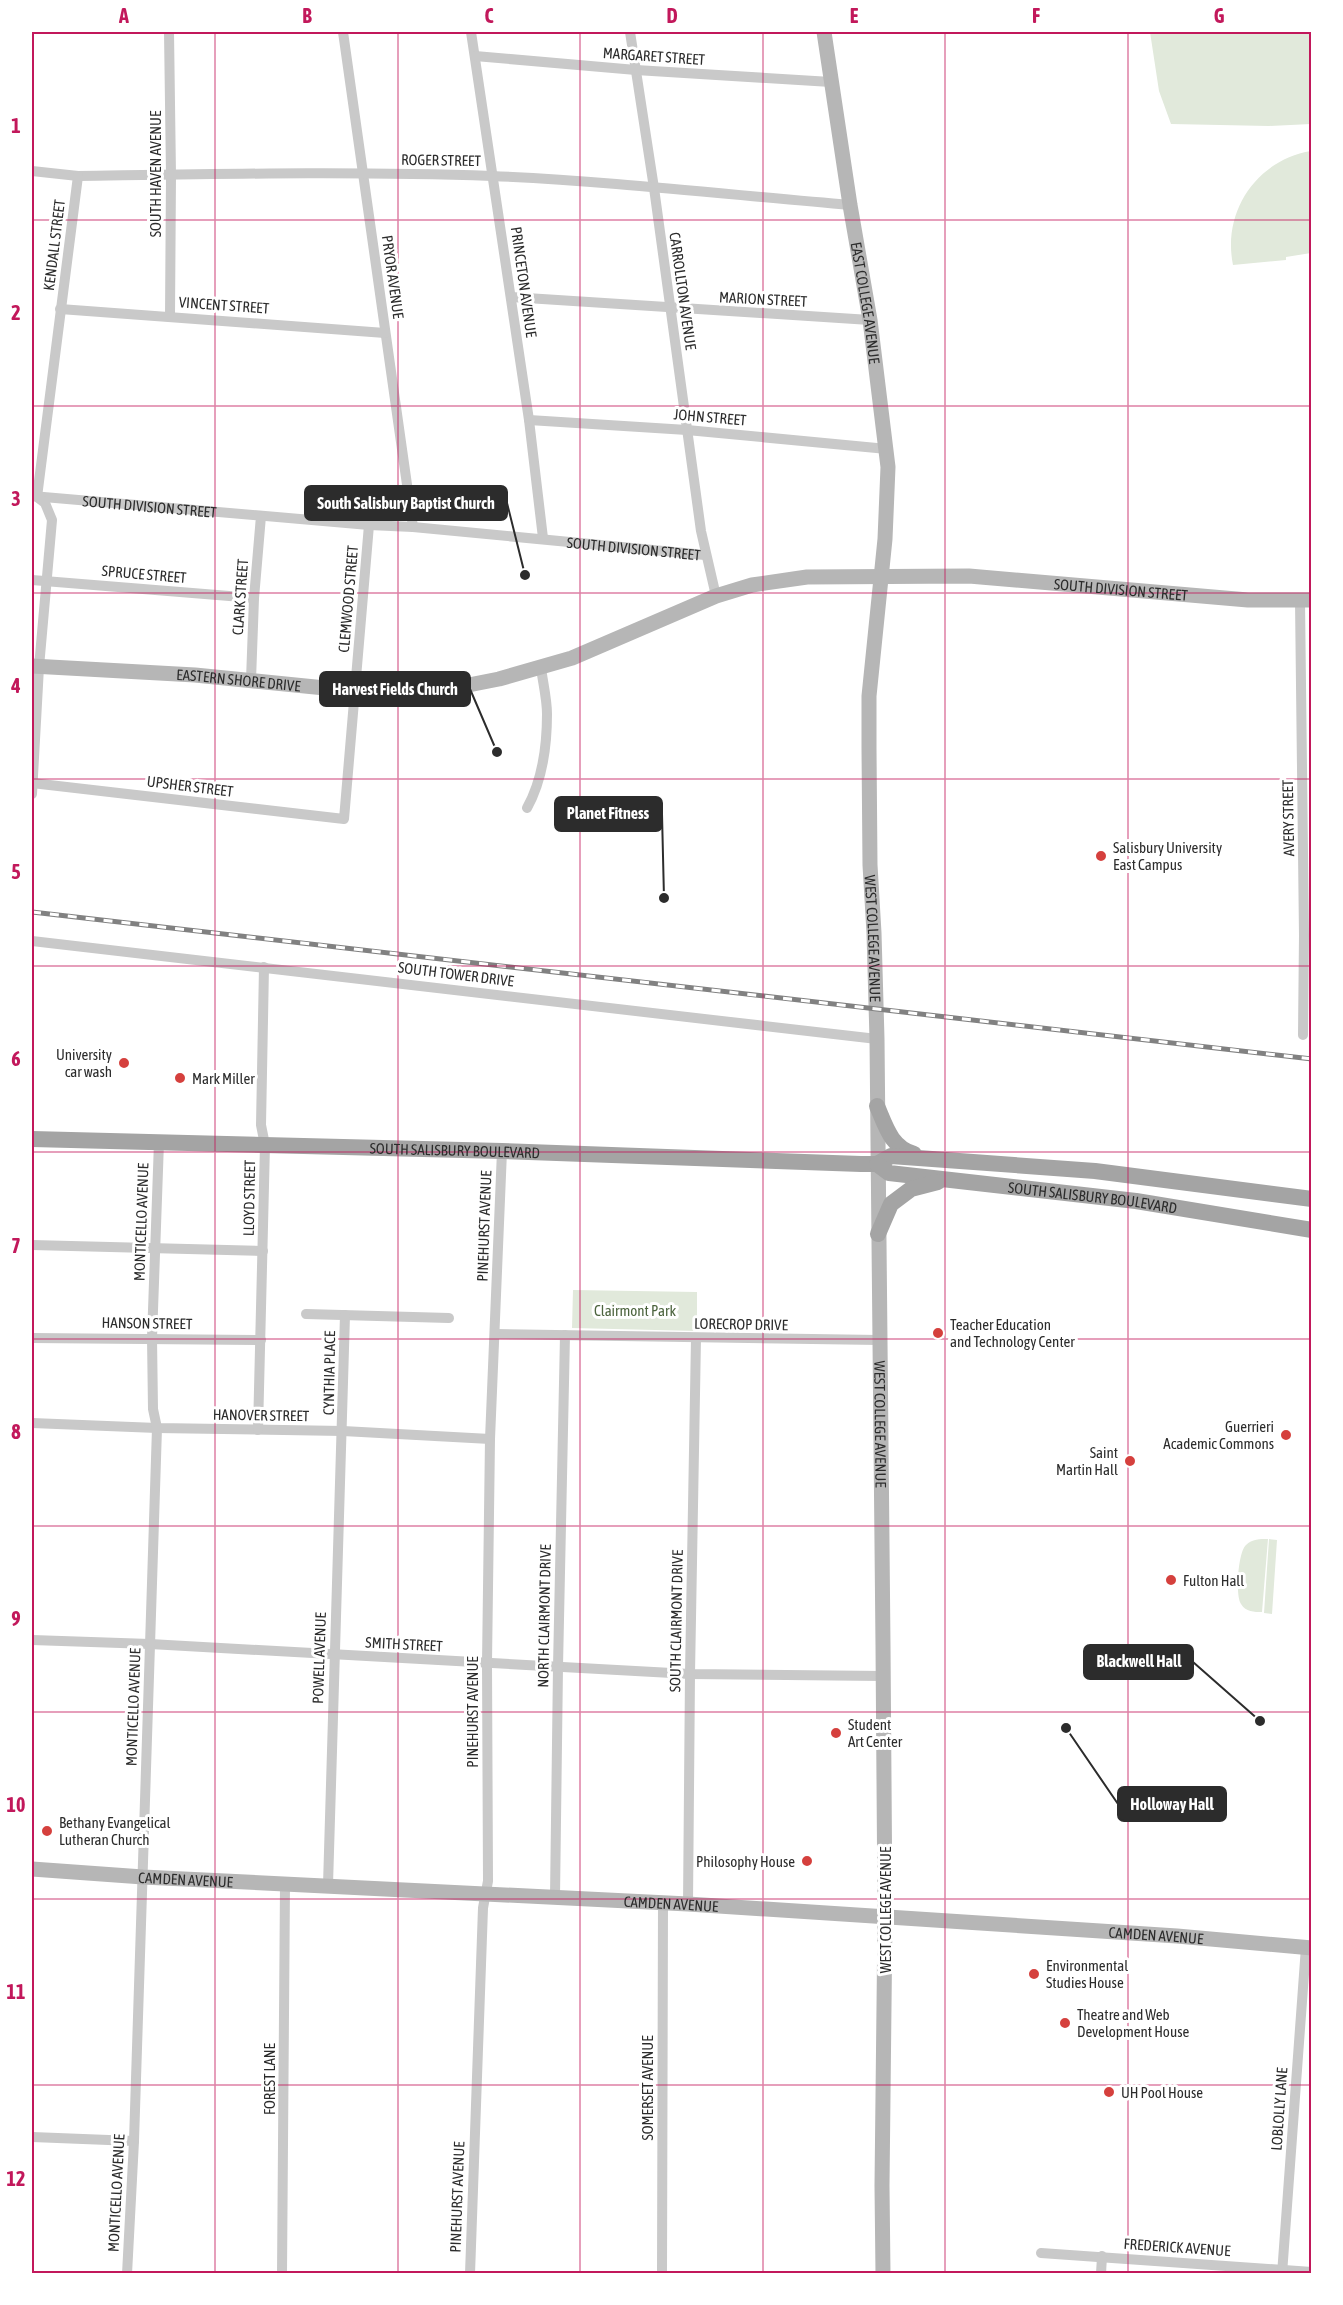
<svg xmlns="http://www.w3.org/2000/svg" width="1343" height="2305" font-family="'Asap Condensed',sans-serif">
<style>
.green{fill:#e1e9db}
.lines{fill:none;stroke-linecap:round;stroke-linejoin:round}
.street{stroke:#c9c9c9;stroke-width:10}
.secondary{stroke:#b6b6b6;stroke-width:15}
.primary{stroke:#a4a4a4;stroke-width:16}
.rail-casing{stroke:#818181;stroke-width:5}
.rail{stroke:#fff;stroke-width:3;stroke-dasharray:9;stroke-linecap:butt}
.grid{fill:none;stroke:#c2185b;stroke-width:1.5;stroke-opacity:0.55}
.poi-dot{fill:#d5403d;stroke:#fff;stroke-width:2}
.labels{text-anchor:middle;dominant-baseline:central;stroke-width:6;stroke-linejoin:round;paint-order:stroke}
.street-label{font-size:15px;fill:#2c2c2c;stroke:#fff}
.poi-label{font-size:15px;fill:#2c2c2c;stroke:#fff;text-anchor:start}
.park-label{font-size:15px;fill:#4c643e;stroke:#fff}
.leader{fill:none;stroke:#2c2c2c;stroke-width:2}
.callout-dot{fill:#2c2c2c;stroke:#fff;stroke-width:2}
.callout{fill:#2c2c2c;stroke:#2c2c2c;stroke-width:2}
.callout-label{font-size:16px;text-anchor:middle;font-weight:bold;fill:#fff}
.neatline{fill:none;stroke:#c2185b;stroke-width:2}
.grid-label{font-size:20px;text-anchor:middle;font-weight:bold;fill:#c2185b}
</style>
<rect width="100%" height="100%" fill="#fff"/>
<path class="green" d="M1150,32H1311V124L1269,126L1171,124L1159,91Z
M1311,151V253L1286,257V260L1233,265C1222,211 1257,160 1311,151Z
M573,1290L697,1292V1331L572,1328Z
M1268,1539L1262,1612C1254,1612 1246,1612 1241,1604C1235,1596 1238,1552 1246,1545C1252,1539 1260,1539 1268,1539Z
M1269,1539L1277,1540L1272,1614L1264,1613Z"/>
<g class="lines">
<g class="street">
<path d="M169,32L171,175L170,316"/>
<path d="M343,32L413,527"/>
<path d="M471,32L529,420L543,538"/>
<path d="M630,32L654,188L701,531L716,596"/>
<path d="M475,56L636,70L831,82"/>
<path d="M32,171L78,176C215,174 354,171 492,176C611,181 731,195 850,205"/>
<path d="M511,297L870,320"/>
<path d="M60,309L385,333"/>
<path d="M529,420L687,430L887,449"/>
<path id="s1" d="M32,496L369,525L413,527L705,555"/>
<path d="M32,580L254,598"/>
<path d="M1300,601L1304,935L1303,1035"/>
<path d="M251,680L254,598L261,516"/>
<path d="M32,783L344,819L369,525"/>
<path d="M32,794L39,667L52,520L45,503L37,497L78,176"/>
<path d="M527,808C542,781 547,745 547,714C547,699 543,683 541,668"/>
<path d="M32,941L877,1039"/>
<path d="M32,1245L263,1251"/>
<path d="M306,1314L449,1318"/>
<path d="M495,1334L879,1340"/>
<path d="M32,1338L261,1340"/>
<path d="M32,1423L157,1428L343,1431L490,1439"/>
<path d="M258,1430L265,1145L261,1125L264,967"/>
<path d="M32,1640L150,1644L690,1674L883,1676"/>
<path d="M328,1885L345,1315"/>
<path d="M555,1897L558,1667L565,1335"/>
<path d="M688,1904L690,1674L696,1338"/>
<path d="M32,2137L134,2141"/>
<path d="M1041,2253L1312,2272"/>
<path d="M127,2274L134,2141L157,1428L153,1409L152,1338L159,1142"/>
<path d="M282,2274L285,1884"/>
<path d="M470,2274L483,1908L488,1881L487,1663L490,1439L502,1151"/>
<path d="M662,2274L663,1903"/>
<path d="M1101,2274L1102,2256"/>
<path d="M1282,2274L1306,1947"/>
</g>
<g class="secondary">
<path id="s2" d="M824,32L850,205L870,320L888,467L885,539L869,696V748L870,865L874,933L877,1039L883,1645L885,1916L882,2186L883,2274"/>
<path id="s3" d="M32,666L195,675L355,691L401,694L433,692L499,679L572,658L716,596L752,585L807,577L969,576L1248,600H1312"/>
<path id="s4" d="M32,1869L143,1877L688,1904L1177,1936L1312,1948"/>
</g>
<g class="primary">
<path d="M877,1106C886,1127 891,1147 914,1154"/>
<path id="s5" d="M32,1139L502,1151L861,1164H877L891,1156L1095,1171L1312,1199"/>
<path id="s6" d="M877,1164L889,1173L1136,1201L1312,1230"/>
<path d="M878,1234L891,1204L911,1189L938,1182"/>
</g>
<defs>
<path id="rail" d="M32,912L1312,1059"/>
</defs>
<use href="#rail" class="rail-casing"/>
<use href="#rail" class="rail"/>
</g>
<path class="grid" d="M215,32V2274M398,32V2274M580,32V2274M763,32V2274M945,32V2274M1128,32V2274M32,220H1312M32,406H1312M32,593H1312M32,779H1312M32,966H1312M32,1152H1312M32,1339H1312M32,1526H1312M32,1712H1312M32,1899H1312M32,2085H1312"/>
<g class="poi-dot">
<circle cx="1101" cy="856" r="6"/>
<circle cx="124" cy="1063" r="6"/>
<circle cx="180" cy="1078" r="6"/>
<circle cx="938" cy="1333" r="6"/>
<circle cx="1286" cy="1435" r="6"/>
<circle cx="1130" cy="1461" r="6"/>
<circle cx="1171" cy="1580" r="6"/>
<circle cx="836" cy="1733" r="6"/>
<circle cx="47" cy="1831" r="6"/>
<circle cx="807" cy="1861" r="6"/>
<circle cx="1034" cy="1974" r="6"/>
<circle cx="1065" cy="2023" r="6"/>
<circle cx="1109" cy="2092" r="6"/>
</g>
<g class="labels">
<g class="street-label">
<text transform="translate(654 56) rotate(4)">MARGARET STREET</text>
<text transform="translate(441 160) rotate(1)">ROGER STREET</text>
<text transform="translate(155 174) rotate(-90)">SOUTH HAVEN AVENUE</text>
<text transform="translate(54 245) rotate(-83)">KENDALL STREET</text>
<text transform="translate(393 277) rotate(82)">PRYOR AVENUE</text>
<text transform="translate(524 282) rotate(82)">PRINCETON AVENUE</text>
<text transform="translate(683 291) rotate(82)">CARROLLTON AVENUE</text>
<text transform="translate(763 299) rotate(3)">MARION STREET</text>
<text stroke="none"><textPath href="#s2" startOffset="274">EAST COLLEGE AVENUE</textPath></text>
<text transform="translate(224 305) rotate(4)">VINCENT STREET</text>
<text transform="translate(710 417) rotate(5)">JOHN STREET</text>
<text stroke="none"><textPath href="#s1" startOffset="118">SOUTH DIVISION STREET</textPath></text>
<text stroke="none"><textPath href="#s1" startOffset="604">SOUTH DIVISION STREET</textPath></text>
<text transform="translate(144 574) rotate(5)">SPRUCE STREET</text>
<text stroke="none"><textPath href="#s3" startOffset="1110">SOUTH DIVISION STREET</textPath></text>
<text transform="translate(240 597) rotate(-86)">CLARK STREET</text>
<text transform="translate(348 599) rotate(-85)">CLEMWOOD STREET</text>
<text stroke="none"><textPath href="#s3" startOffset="207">EASTERN SHORE DRIVE</textPath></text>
<text transform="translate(190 786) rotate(7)">UPSHER STREET</text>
<text transform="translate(1288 818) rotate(-91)">AVERY STREET</text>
<text stroke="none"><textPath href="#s2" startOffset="912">WEST COLLEGE AVENUE</textPath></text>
<text transform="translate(456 974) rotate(7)">SOUTH TOWER DRIVE</text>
<text stroke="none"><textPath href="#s5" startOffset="423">SOUTH SALISBURY BOULEVARD</textPath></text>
<text stroke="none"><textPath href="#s6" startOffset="220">SOUTH SALISBURY BOULEVARD</textPath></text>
<text transform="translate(249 1198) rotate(-89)">LLOYD STREET</text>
<text transform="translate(141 1222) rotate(-88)">MONTICELLO AVENUE</text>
<text transform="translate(484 1226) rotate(-88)">PINEHURST AVENUE</text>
<text transform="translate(147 1323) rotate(1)">HANSON STREET</text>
<text transform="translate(741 1324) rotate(1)">LORECROP DRIVE</text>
<text transform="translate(329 1373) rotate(-89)">CYNTHIA PLACE</text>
<text transform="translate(261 1415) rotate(1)">HANOVER STREET</text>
<text stroke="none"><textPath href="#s2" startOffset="1398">WEST COLLEGE AVENUE</textPath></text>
<text transform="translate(544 1616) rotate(-89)">NORTH CLAIRMONT DRIVE</text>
<text transform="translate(676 1621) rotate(-89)">SOUTH CLAIRMONT DRIVE</text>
<text transform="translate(404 1644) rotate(3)">SMITH STREET</text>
<text transform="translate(319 1658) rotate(-88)">POWELL AVENUE</text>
<text transform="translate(133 1707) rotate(-88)">MONTICELLO AVENUE</text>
<text transform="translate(472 1712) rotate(-90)">PINEHURST AVENUE</text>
<text stroke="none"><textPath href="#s4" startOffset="154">CAMDEN AVENUE</textPath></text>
<text stroke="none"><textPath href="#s4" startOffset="640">CAMDEN AVENUE</textPath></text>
<text transform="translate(885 1910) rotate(-90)">WEST COLLEGE AVENUE</text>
<text stroke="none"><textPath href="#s4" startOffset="1126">CAMDEN AVENUE</textPath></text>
<text transform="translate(269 2079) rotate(-90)">FOREST LANE</text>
<text transform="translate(647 2088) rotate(-90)">SOMERSET AVENUE</text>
<text transform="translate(1279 2109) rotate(-86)">LOBLOLLY LANE</text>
<text transform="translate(116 2193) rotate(-87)">MONTICELLO AVENUE</text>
<text transform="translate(457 2197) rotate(-88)">PINEHURST AVENUE</text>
<text transform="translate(1177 2247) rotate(4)">FREDERICK AVENUE</text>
</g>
<g class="poi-label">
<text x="1113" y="847">Salisbury University<tspan x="1113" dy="17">East Campus</tspan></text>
<text x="112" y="1054" text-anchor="end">University<tspan x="112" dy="17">car wash</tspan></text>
<text x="192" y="1078">Mark Miller</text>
<text x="950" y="1324">Teacher Education<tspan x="950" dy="17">and Technology Center</tspan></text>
<text x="1274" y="1426" text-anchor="end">Guerrieri<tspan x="1274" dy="17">Academic Commons</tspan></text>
<text x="1118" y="1452" text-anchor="end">Saint<tspan x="1118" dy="17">Martin Hall</tspan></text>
<text x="1183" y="1580">Fulton Hall</text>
<text x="848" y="1724">Student<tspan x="848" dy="17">Art Center</tspan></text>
<text x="59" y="1822">Bethany Evangelical<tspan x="59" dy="17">Lutheran Church</tspan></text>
<text x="795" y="1861" text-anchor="end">Philosophy House</text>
<text x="1046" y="1965">Environmental<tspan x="1046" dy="17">Studies House</tspan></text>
<text x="1077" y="2014">Theatre and Web<tspan x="1077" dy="17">Development House</tspan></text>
<text x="1121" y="2092">UH Pool House</text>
</g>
<g class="park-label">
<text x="635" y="1310">Clairmont Park</text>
</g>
</g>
<path class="leader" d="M525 575L507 503M497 752L470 689M664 898L662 814M1260 1721L1193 1662M1066 1728L1118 1804"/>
<g class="callout-dot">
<circle cx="525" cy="575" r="6"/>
<circle cx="497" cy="752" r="6"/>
<circle cx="664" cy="898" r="6"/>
<circle cx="1260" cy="1721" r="6"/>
<circle cx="1066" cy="1728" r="6"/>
</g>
<g class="callout">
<rect x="305" y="486" width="202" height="34" rx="6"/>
<rect x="320" y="672" width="150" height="34" rx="6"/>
<rect x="555" y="797" width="107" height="34" rx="6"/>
<rect x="1084" y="1645" width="109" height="34" rx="6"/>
<rect x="1118" y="1787" width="108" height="34" rx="6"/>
</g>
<g class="callout-label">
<text x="406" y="509">South Salisbury Baptist Church</text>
<text x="395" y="695">Harvest Fields Church</text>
<text x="608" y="819">Planet Fitness</text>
<text x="1139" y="1667">Blackwell Hall</text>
<text x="1172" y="1810">Holloway Hall</text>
</g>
<rect width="1343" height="2305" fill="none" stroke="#ffffff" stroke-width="66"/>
<rect x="33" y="33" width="1277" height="2239" class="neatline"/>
<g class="grid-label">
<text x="124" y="23">A</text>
<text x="307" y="23">B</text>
<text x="489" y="23">C</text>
<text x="672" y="23">D</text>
<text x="854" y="23">E</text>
<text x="1036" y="23">F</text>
<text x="1219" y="23">G</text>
<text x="16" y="133">1</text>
<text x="16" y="320">2</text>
<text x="16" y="506">3</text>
<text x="16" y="693">4</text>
<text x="16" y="879">5</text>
<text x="16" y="1066">6</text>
<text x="16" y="1253">7</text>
<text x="16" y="1439">8</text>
<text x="16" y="1626">9</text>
<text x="16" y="1812">10</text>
<text x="16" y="1999">11</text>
<text x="16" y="2186">12</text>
</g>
</svg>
